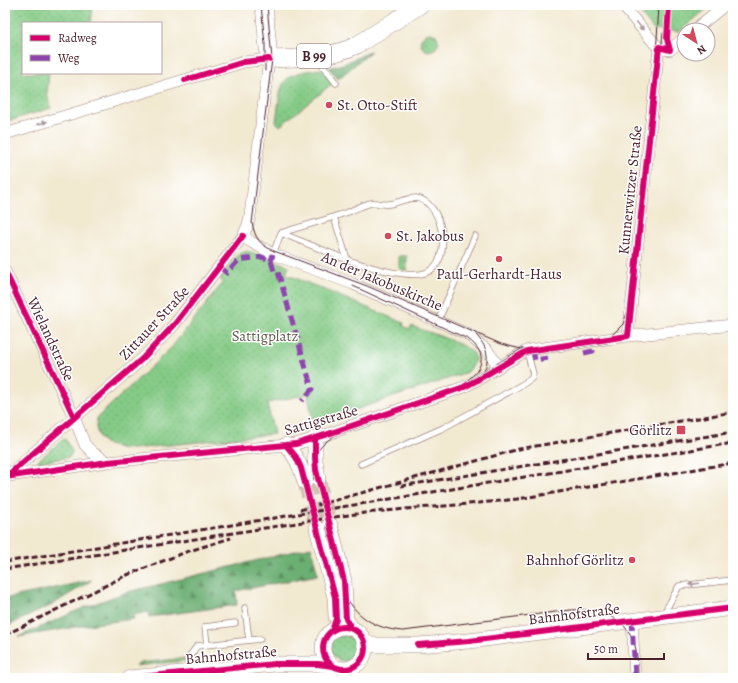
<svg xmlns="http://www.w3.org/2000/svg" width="738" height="683" font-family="Alegreya,serif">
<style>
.grass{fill:url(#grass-dots);stroke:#687558}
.forest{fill:url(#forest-firs);stroke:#5b674f}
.cemetery{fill:url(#cemetery-stones);stroke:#687558}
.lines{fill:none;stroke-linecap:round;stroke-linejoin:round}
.secondary-tunnel{stroke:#d0c1b0;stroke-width:15;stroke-dasharray:15 8;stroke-linecap:butt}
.lane-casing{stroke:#9e847e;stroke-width:7}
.street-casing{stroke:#9e847e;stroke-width:12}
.secondary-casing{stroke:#9e847e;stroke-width:16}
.primary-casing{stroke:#9e847e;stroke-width:18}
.lane{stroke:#fff;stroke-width:5.5}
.street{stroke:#fff;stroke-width:11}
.secondary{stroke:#fff;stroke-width:15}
.primary{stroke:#fff;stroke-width:17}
.tram{stroke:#4a1f2b;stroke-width:1}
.rail{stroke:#4a1f2b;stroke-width:3;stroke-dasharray:6 3;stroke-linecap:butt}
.quiet{stroke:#8e44ad;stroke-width:5;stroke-dasharray:10 5;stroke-linecap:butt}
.cycleway-casing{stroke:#fff;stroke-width:8}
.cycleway{stroke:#d6006c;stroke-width:6}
.oneway{fill:#ae9aa0}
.poi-dot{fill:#d1495b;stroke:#fff;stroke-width:1.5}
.labels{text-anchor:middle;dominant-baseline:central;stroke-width:3;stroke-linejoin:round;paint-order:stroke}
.shield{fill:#fff;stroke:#80626b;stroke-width:1}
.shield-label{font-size:14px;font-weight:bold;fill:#4a1f2b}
.poi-label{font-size:15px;fill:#4a1f2b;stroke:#fff;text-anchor:start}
.street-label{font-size:15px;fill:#4a1f2b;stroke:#fff}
.park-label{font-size:15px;fill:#5f5b4b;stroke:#fff}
</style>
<defs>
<pattern id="grass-dots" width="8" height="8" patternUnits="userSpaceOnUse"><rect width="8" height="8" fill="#85cb86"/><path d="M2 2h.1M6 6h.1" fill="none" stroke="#74ae74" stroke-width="1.8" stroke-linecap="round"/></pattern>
<pattern id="forest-firs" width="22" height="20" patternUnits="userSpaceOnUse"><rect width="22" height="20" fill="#6caf73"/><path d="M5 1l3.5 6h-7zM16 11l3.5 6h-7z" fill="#5b8e5f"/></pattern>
<pattern id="cemetery-stones" width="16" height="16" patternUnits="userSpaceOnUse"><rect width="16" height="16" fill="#85cb86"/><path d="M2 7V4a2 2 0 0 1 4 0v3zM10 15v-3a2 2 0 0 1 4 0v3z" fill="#74ae74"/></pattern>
</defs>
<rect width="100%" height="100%" fill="#fff"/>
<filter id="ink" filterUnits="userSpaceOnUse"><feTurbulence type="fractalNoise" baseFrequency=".025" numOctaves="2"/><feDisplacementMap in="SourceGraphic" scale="8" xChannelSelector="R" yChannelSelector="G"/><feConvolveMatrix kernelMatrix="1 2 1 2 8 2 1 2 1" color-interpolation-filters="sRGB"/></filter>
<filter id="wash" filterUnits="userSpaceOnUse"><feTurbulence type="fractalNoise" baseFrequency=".012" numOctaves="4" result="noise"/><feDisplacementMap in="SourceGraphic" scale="16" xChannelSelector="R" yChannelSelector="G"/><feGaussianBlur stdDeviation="0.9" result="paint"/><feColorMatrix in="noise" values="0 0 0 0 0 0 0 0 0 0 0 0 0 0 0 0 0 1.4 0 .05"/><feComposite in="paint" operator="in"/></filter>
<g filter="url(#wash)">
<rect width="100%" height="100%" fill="#f2e9d1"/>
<path class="grass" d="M5,5H93L91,23H23V73H49L47,94L51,108L5,122Z
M634,5H711L679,32L653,29Z
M430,33L436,35L439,43L435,49L429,51C420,49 418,41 424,35Z
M322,69L333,83L280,126L276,122C282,81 277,74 322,69Z
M247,251L289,266L286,274L404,323L403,326L410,329L411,326C424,330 465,344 472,352C479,360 472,369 465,373L313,424L308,394L267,403L274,434L132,449L119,448L108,445L100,439L96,428L97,418L172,347L218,289L223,281L220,279L239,254Z
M64,439L66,440L72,452L70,457L40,462L37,461Z
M331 648a13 13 0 1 1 26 0a13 13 0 1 1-26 0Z
M185,658L183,661L136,666L140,663Z"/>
<path class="forest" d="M371,51L338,79L329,68L346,63Z
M311,547L318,575L236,591L237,605L149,617L148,612L133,615L134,619L87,625L18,637L83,608L124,593Z
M92,580L52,605L5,627V601L8,598Z"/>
<path class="cemetery" d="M399,256H407V271L399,268Z"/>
</g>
<g filter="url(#ink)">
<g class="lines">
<path class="secondary-tunnel" d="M318,479L330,525
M305,482L317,528"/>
<defs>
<path id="lane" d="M321,58L323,66L336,83
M281,233L345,259
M273,254L281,233C303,226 326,220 348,212C355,209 363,205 371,203C377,202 383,205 389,204C397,203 407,198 416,198C443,201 455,263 425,273C407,279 363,265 345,259L346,256L334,217
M438,321L475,236
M361,464L443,428L525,383L532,378L533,374L527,351
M245,608L249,640
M663,615L679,586L733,580
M207,645L205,627L235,623
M187,660L197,646L260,639"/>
<path id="street" d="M622,5L656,45L662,49L670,50L684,38
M694,30L725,5
M5,134L244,62L269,59L250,216L248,225L243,236L174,325L142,359L7,476
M243,236L251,242L273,254L353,284L467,334L487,350L499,367
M5,271L74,417L85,445L93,453L108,462
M628,336L659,47
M8,476L108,462L296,444L328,434L464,387L477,380L522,353L529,350L628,336L733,325
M632,620L635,678
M351,668L355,678"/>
<path id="secondary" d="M315,438V461L318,479
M286,445C297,457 301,467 305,482
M330,525L344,581L346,620L352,629
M317,528L335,597L336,617
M323 648a21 21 0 1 1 42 0a21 21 0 1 1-42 0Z
M364,642L371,645H418L469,641L733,608
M130,678L275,664H318L333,666"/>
<path id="primary" d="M264,5L269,59C298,58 331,58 357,45L420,5"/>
</defs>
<use href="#lane" class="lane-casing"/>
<use href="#street" class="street-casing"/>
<use href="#secondary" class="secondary-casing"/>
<use href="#primary" class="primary-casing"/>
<use href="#lane" class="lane"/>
<use href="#street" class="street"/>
<use href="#secondary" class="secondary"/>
<use href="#primary" class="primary"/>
<path class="tram" d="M261,5L265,44V71
M267,5L272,59L252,223C255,238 260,245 274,251L367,286L501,344L521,349L606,336L612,335L623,324L628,310L657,39L659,5
M645,204L663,33
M353,286L468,339C490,355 482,370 463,384
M476,335C487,346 491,359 483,373
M419,400L463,384L521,349
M314,480C310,459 317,447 334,436L465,390C488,380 507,363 530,354L607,343C628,336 632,321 634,302
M326,526L343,590C354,616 375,629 403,631L571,610C603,608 633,619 637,656C638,663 638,671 638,678"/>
<path class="rail" d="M401,486L733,432
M300,510L519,449L733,412
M5,562L733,443
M5,569L341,516C400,508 459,506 517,499L733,463
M5,635L127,575L186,552L231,538"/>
<path class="quiet" d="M271,261L274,271L278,272L312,389L302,401
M220,267L227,273L239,260L262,257L271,261L273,254
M533,350L535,360L548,358
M584,353L593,351L592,342
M632,620L635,678"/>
<defs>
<path id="cycleway" d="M185,80L244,62L269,59
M5,271L74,417
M315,438V457L316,470L344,581L346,619L352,629
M286,445L296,457L301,468L335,597L336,619L332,631
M7,476L142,359L174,325L243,236
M5,477L108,462L296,444L328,434L464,387L477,380L527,351L628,336L659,47L670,50L667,39L669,5
M323 648a21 21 0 1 1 42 0a21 21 0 1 1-42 0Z
M418,645L469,641L733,608
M130,678L275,664H318L333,666"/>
</defs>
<use href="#cycleway" class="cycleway-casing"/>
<use href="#cycleway" class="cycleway"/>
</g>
<defs><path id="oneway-solid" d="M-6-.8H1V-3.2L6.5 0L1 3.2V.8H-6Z"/></defs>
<g class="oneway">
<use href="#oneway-solid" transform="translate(640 26) rotate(50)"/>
<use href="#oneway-solid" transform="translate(42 123) rotate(-17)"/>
<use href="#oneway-solid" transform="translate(694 584) rotate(173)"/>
</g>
</g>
<g class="poi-dot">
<circle cx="329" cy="105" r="4"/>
<circle cx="388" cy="236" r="4"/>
<circle cx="499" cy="259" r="4"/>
<rect x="676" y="425" width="10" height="10" rx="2"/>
<circle cx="632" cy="560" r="4"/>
</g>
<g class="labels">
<rect class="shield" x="297" y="44" width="34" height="24" rx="3"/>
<g class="shield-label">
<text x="314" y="56">B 99</text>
</g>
<g class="poi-label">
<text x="337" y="105">St. Otto-Stift</text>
<text x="396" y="236">St. Jakobus</text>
<text x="499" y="274" text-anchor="middle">Paul-Gerhardt-Haus</text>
<text x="672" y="430" text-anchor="end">Görlitz</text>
<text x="624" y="560" text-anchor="end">Bahnhof Görlitz</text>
</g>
<g class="street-label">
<text transform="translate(630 190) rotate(-84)">Kunnerwitzer Straße</text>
<text transform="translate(382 281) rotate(23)">An der Jakobuskirche</text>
<text transform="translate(154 323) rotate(-47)">Zittauer Straße</text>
<text transform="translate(51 339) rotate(65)">Wielandstraße</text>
<text transform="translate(321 420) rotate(-16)">Sattigstraße</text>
<text transform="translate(574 614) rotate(-7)">Bahnhofstraße</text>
<text transform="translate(231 655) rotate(-5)">Bahnhofstraße</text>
</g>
<g class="park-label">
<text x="265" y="336">Sattigplatz</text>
</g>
</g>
<rect width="738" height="683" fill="none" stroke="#fff" stroke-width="20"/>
<rect x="22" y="22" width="140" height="52" fill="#ffffff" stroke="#b7a5aa"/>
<rect x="30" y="35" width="20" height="6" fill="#d6006c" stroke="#b7a5aa"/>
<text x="58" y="42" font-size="12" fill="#4a1f2b">Radweg</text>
<rect x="30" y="55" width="20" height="6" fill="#8e44ad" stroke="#b7a5aa"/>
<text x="58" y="62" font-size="12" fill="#4a1f2b">Weg</text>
<g transform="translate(696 42) rotate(144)"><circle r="19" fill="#ffffff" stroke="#b7a5aa"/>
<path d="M0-3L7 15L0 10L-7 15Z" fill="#d1495b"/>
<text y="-6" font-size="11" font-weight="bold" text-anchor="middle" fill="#4a1f2b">N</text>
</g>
<path d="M588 653v6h76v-6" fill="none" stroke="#4a1f2b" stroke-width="2"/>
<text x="594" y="653" font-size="12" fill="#4a1f2b" stroke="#ffffff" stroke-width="3" paint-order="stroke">50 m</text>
</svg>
